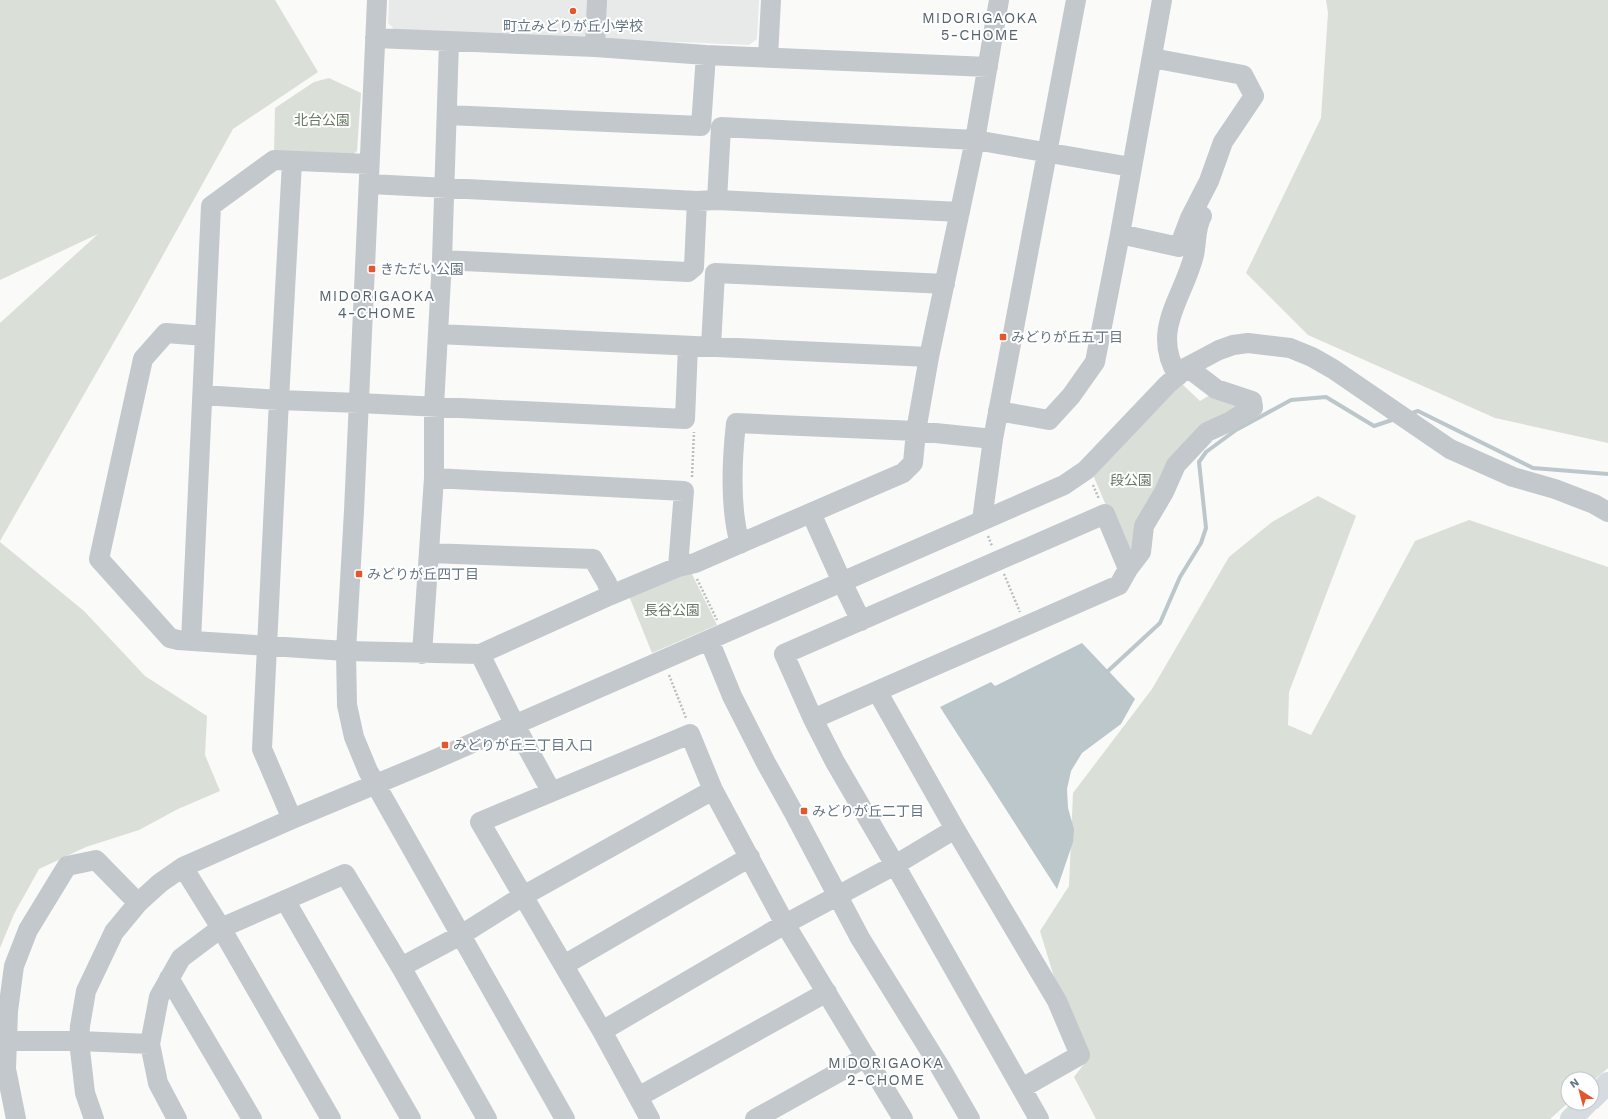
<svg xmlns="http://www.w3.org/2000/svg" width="1608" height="1119" font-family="'Work Sans','Noto Sans JP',sans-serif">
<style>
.built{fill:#e8e9e9}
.green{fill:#dadfd7}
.water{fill:#bbc7cb}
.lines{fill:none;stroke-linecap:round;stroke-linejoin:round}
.stream{stroke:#bbc7cb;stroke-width:4}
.path{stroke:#bbbfc2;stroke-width:2.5;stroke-dasharray:2 2;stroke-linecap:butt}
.minor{stroke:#c3c8cc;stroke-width:20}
.highway{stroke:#d6dbdf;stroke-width:22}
.poi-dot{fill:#e4572e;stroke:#fff;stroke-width:1.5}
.labels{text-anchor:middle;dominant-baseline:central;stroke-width:4;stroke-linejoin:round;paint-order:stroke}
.poi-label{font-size:14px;fill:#657683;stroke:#fff;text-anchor:start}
.park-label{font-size:14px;fill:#687a64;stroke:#fff}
.neighbourhood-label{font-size:15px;letter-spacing:1px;fill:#57646e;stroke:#fff}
</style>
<rect width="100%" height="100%" fill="#fafaf8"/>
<path class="built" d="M389,0H759L757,39L749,45L395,30L388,23Z"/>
<path class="green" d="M0,0H275L318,72L233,129L137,302L0,541V323L98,234L0,280Z
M1326,0H1608V443L1495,418L1308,335L1246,273L1321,118L1328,13Z
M329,78L361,93L357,151L349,158L274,154L275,108L314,82Z
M1182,384L1200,401L1215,392L1245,403L1207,429L1136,554L1126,552L1093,475Z
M1318,496L1356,516L1289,692L1288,725L1311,735L1415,541L1469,520L1608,567V1068L1592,1082V1079H1568V1103L1550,1119H1096L1074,1077L1087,1060L1061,1000L1040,931L1069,886L1073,793L1152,689L1229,557L1272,522Z
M0,542L84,611L145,676L207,716L205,755L220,791L178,809L139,830L86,847L39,869L14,914L0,948Z
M690,570L717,625L652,653L629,596Z"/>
<path class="water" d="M1082,643L1135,699L1121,724L1082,753L1071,771L1067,789L1068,808L1074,829L1073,842L1057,889L940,707L991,682L995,686Z"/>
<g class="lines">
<path class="stream" d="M1409,414L1418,411L1533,468L1608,474
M1108,671L1160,623L1180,577L1201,543L1206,528L1199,462L1206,452L1236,430L1291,400L1326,397L1374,426L1395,419"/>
<path class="path" d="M692,477L694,432
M1093,485L1099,499
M988,536L992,546
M1004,574L1020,612
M697,579L717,620
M669,675L686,718"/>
<path class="minor" d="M377,0L354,511L346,651L347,705L354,737L368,771L565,1119
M375,38L595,47L706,55L988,67
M595,47L597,0
M768,57L771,0
M447,115L701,126L706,55
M292,162L279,400L262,749L292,819
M370,184L697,201L717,200L960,212
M717,200L721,127L975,140L1131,167
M1120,234L1179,247L1190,218L1209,181L1223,142L1254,96L1243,75L1152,58
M442,260L688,272L694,267L697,201
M438,334L929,357
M205,336L166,333L143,359L99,559L170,638L178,640L346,651L480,654L611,595L678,567L695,563L903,473L913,463L916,431L929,357L975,140L999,0
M711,346L715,273L945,284
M1178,376C1150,330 1183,299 1194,255C1197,242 1195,228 1202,216
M203,395L279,400L359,403L685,419L688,346
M998,411L1049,420L1071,396L1095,362L1120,234L1162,0
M434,478L684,491L678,567
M811,513L842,582L861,621
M982,520L993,439L1076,0
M740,544C730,509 732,459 736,423L916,431L993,439
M429,553L593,559L607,583L611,595
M1128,569L1141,552L1144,526L1164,492L1176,465L1207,432L1231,421L1253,407L1252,401L1216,389L1187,367
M709,640L732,696L766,763L795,815L860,938L940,1067L970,1119
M191,641L211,206L274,160L369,164
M422,654L434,478V406L442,260L449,42
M480,654L515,725L551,791
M813,719L877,691
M183,867L221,928L331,1119
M285,900L411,1119
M564,965L750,857
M401,967L461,935L523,896L713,790
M169,978L252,1119
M602,1031L785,924L895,865L955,829
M6,1041H79L150,1044
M1022,1088L1080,1055L1057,1001L955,829L877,691L1119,585L1128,569L1105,514L784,654L813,719L835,762L895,865L1039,1119
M638,1097L827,992
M16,1119L6,1069L8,1011L14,966L28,930L67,866L96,860L138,903
M94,1119L85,1093L79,1041L80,1026L86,991L114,932L138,903L160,883L183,867L292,819L429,762L1064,485L1086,470L1167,385L1187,367L1219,350L1233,345L1248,343L1290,348L1312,357L1333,369L1450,449L1513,477L1555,489L1594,504L1608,512
M177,1119L158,1083L150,1044L159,997L181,958L221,928L345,874L401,967L487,1119
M650,1119L602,1031L480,822L690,734L713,790L785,924L903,1119
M755,1119L866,1057"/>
<path class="highway" d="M1592,1099L1608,1083
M1571,1119L1587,1103"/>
</g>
<g class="poi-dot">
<circle cx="573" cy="11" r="4"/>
<rect x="368" y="265" width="8" height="8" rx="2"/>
<rect x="999" y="333" width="8" height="8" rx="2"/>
<rect x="355" y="570" width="8" height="8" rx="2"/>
<rect x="441" y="741" width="8" height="8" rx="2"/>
<rect x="800" y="807" width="8" height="8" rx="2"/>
</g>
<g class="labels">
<g class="poi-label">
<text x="573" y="26" text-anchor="middle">町立みどりが丘小学校</text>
<text x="380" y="269">きただい公園</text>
<text x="1011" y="337">みどりが丘五丁目</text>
<text x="367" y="574">みどりが丘四丁目</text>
<text x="453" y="745">みどりが丘三丁目入口</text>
<text x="812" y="811">みどりが丘二丁目</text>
</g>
<g class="park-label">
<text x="322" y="120">北台公園</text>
<text x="1131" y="480">段公園</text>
<text x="672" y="610">長谷公園</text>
</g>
<g class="neighbourhood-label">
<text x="980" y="18">MIDORIGAOKA<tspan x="980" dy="17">5-CHOME</tspan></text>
<text x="377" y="296">MIDORIGAOKA<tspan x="377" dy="17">4-CHOME</tspan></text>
<text x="886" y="1063">MIDORIGAOKA<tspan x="886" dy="17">2-CHOME</tspan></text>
</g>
</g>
<g transform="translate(1580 1091) rotate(324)"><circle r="19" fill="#ffffff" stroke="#c1c8cd"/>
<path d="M0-3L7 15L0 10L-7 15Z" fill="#e4572e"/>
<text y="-6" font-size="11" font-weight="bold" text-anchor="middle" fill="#657683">N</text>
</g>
</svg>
